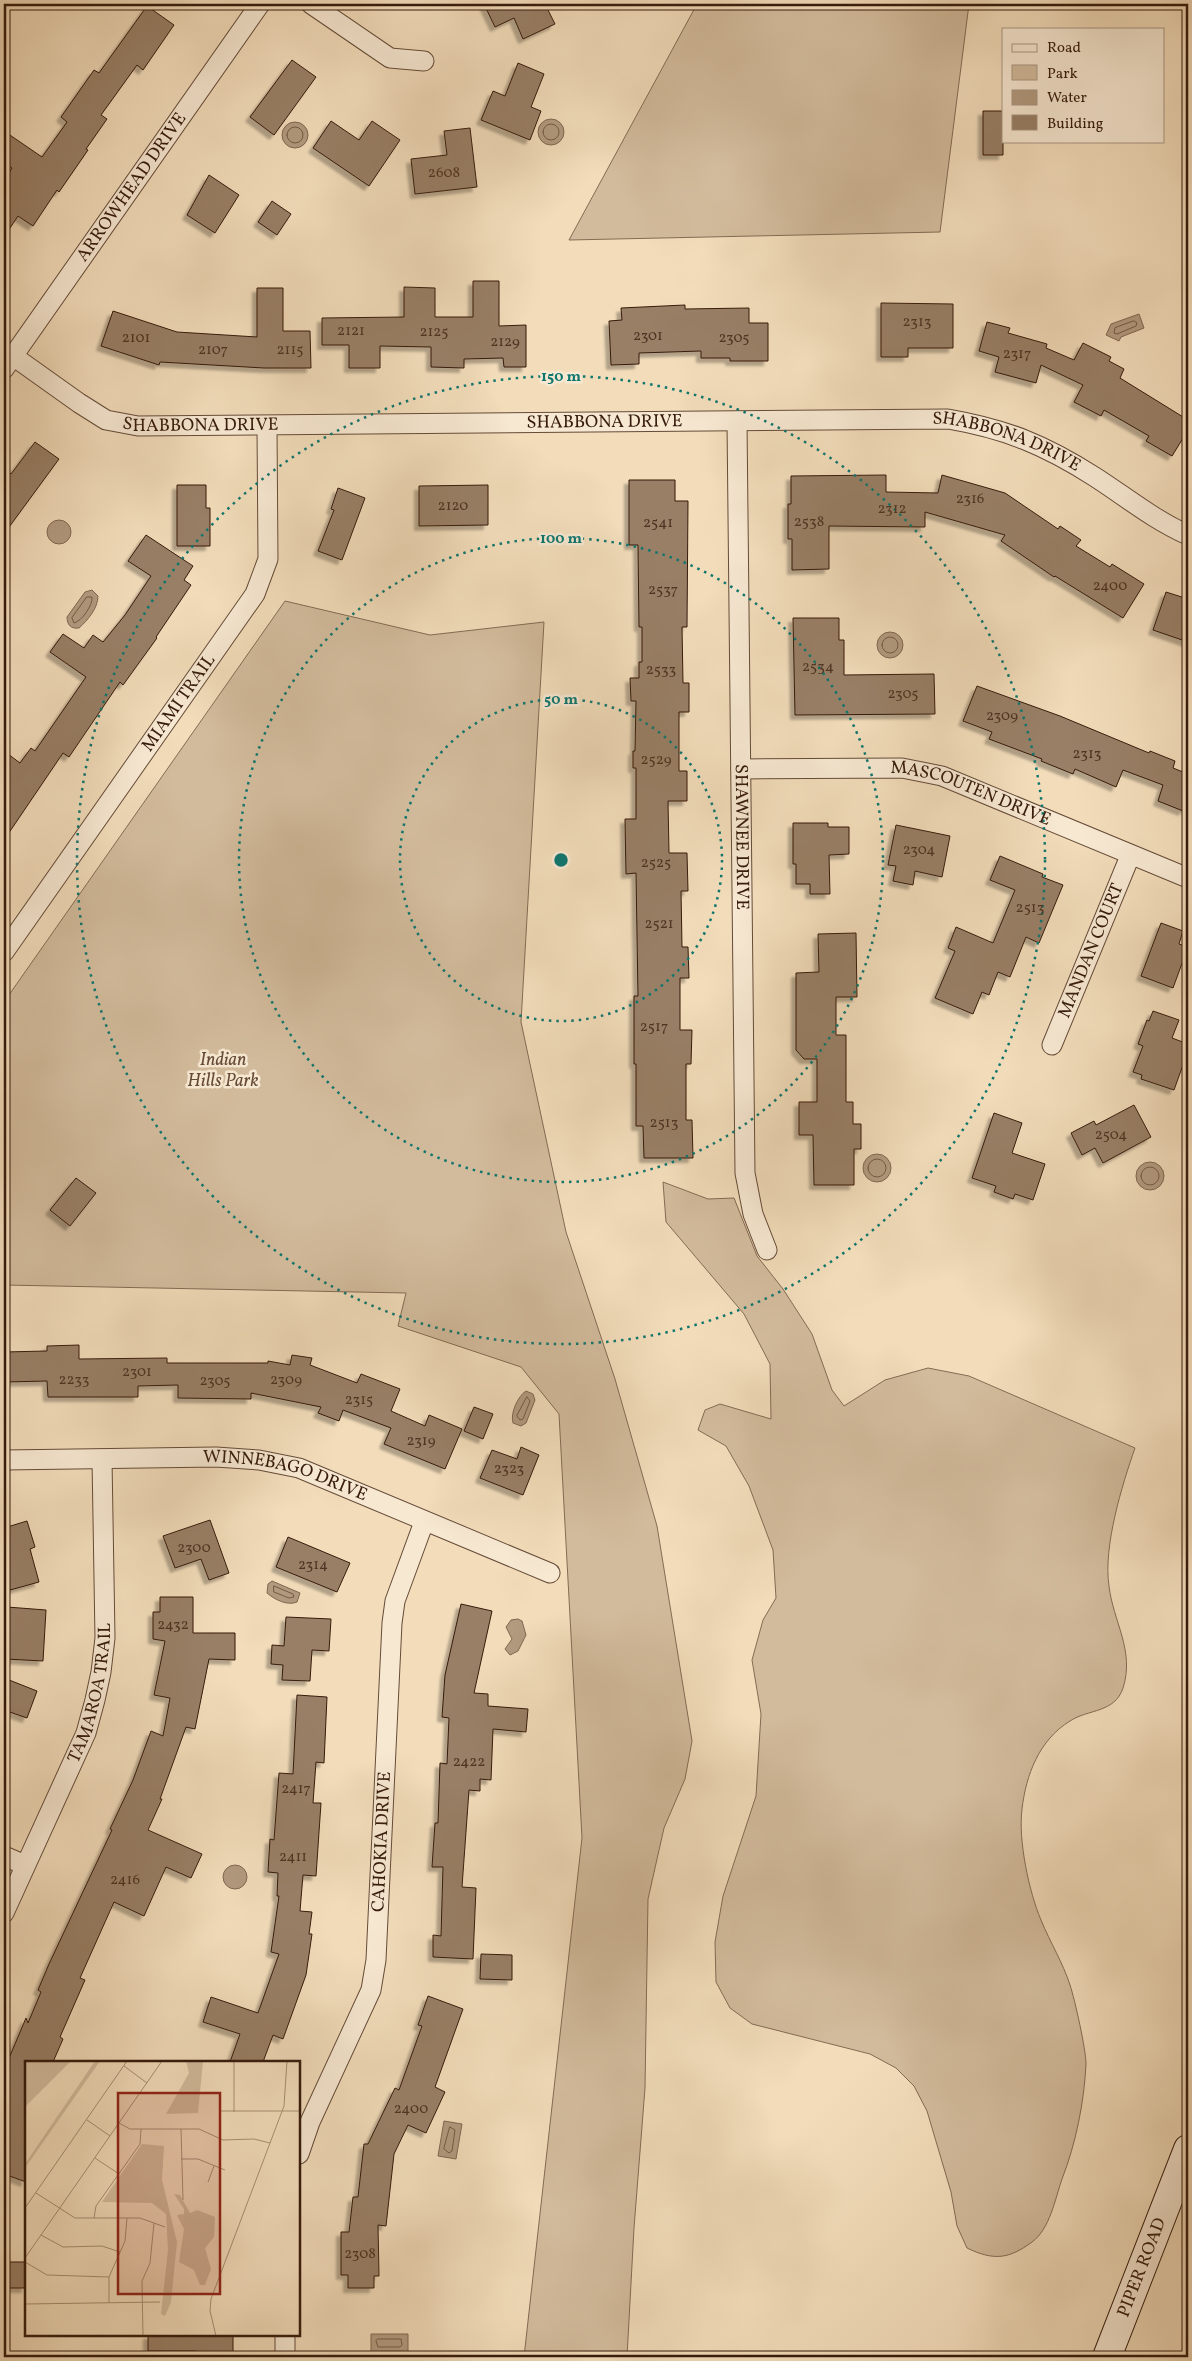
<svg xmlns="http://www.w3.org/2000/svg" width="1192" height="2361" font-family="Vollkorn,serif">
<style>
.green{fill:#d2bb9c;stroke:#846b54}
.water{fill:#b29a7f;stroke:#806751}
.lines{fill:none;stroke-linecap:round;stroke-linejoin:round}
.shore{stroke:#745a46;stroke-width:1}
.building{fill:#987f66;stroke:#361b0c;filter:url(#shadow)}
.street-casing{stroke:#654b38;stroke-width:21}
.secondary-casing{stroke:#361b0c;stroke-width:30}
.street{stroke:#f7e8d2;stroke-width:19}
.secondary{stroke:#f7e8d2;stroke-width:28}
.ring{fill:none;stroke:#0f766e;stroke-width:2.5;stroke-dasharray:2.5 5}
.labels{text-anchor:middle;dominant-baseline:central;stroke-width:5;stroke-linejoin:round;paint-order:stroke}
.number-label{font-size:15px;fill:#4e3422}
.street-label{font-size:18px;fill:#361b0c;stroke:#f7e8d2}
.park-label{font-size:18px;font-style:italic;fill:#654b37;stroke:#f7e8d2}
.inset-road{fill:none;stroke:#a78f74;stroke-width:1}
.view{fill:#8f2418;fill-opacity:0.15;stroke:#8f2418;stroke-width:2.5}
.inset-edge{fill:none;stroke:#361b0c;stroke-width:2.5}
.centre{fill:#0f766e;stroke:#f7e8d2;stroke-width:2.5}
.ring-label{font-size:15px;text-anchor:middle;font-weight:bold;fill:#0f766e;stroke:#f7e8d2;stroke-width:5;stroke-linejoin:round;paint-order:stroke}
</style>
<defs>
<filter id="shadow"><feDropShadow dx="-4.5" dy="4.5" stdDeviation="1" flood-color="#0004"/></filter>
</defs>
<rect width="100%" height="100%" fill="#f2dcba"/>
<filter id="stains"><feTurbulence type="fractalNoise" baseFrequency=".004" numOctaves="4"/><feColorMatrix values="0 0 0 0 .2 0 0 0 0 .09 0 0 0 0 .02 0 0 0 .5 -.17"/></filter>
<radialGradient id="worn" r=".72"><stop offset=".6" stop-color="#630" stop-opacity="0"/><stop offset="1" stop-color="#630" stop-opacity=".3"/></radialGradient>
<path class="green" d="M697,4H969L940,232L569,240Z
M285,601L430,635L544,622L521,1022L566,1232L615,1379L657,1526L692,1741L685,1779L664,1828L648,1899L645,2088L634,2228L627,2357H524L582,1838L559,1414L521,1367L398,1326L406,1293L4,1285V1002Z
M663,1182L708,1199L734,1198L757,1256L783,1289L812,1334L832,1390L844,1406L885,1380L928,1368L969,1376L1135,1448C1122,1485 1103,1547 1109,1586C1113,1621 1135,1651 1123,1688C1115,1713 1088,1709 1070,1721C1039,1740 1026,1775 1022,1809C1018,1840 1029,1892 1041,1920C1050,1942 1063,1963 1070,1985C1075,2000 1086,2050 1086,2064C1084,2103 1076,2143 1062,2179C1055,2199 1050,2229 1032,2242C1009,2259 994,2261 967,2248L957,2226L951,2192L927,2111L914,2086L896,2068L870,2054L752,2024L730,2008L716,1982L715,1942L723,1896L756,1796L761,1714L752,1660L763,1620L776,1598L773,1550L749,1486L726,1446L698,1430L705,1410L720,1404L771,1419L770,1364L744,1314L666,1222Z"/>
<path class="water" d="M538 132a13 13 0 1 1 26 0a13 13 0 1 1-26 0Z
M282 135a13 13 0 1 1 26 0a13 13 0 1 1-26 0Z
M1139,314L1144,328L1121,337L1119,341L1106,335L1111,324Z
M47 532a12 12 0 1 1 24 0a12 12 0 1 1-24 0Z
M92,590L98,596C98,608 88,620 79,628C71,629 67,625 67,617L85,592Z
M877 645a13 13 0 1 1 26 0a13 13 0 1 1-26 0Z
M863 1168a14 14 0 1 1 28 0a14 14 0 1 1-28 0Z
M1136 1176a14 14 0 1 1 28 0a14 14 0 1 1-28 0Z
M526,1391L533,1394L535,1400L526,1423L521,1426L513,1423C510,1413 518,1396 526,1391Z
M272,1581L300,1593L297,1602C288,1606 275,1600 267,1593L268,1584Z
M518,1619L522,1621L526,1635L518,1651L510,1655L505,1649L512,1639L506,1627L511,1620Z
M223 1877a12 12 0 1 1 24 0a12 12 0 1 1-24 0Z
M444,2121L462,2124L456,2159L438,2156Z
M371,2334H408V2352H371Z"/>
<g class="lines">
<path class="shore" d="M543 132a8 8 0 1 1 16 0a8 8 0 1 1-16 0Z
M287 135a8 8 0 1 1 16 0a8 8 0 1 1-16 0Z
M1134,321L1137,323L1136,326L1117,334L1114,333L1115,328Z
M87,597H92C93,605 82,621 74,623L72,618Z
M882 645a8 8 0 1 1 16 0a8 8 0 1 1-16 0Z
M868 1168a9 9 0 1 1 18 0a9 9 0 1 1-18 0Z
M1141 1176a9 9 0 1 1 18 0a9 9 0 1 1-18 0Z
M527,1397L530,1401L523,1419L520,1420L517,1416Z
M274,1586L293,1594L294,1597L289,1598L274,1592Z
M450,2127L455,2130L452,2151L449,2153L444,2149Z
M378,2339H401L402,2345L400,2347H378L376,2341Z"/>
</g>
<path class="building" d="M484,4H545L555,24L523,39L514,18L495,27Z
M147,6L174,25L143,70L137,65L101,115L107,119L86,149L88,150L59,192L57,190L33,226L18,216L4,237V181L12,168L4,162V131L42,157L67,122L61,117L94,70L99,73Z
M292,60L316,77L274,135L250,117Z
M518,63L544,74L531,107L541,111L530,140L481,120L493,91L505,96Z
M983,111H1003V155H983Z
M331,121L359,140L372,121L400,140L369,186L313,148Z
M470,128L477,187L415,194L411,159L447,155L444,131Z
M209,175L239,195L215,233L187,215Z
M272,201L291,214L277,235L258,222Z
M473,281H499V326L526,325V367H504L503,358L464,359V368L431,367V347L380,346V368H349V345H322V318L404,317V287L435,288V317H473Z
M257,288H283V331H310L311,368H264L160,362L159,365L101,346L113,311L177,332L257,337Z
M881,303L953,304V348H908V357H881Z
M685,305V309L749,308V323H768V361H730V358H701V351L639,353V364L611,365L609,321L622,320L621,308Z
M987,322L1010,328L1008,333L1047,344L1046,348L1074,360L1083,343L1111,357L1109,361L1124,369L1120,378L1188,420V430L1172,456L1146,441L1149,436L1104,410L1101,416L1074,402L1083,385L1041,365L1036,383L995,372L999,357L979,351Z
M35,442L59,459L4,534V469L11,474Z
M886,475V492L938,493L942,475L1005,493L1058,529L1060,526L1081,540L1076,546L1110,567L1112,564L1144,584L1123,618L1055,576L1054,577L1001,541L1005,535L925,512V527L829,526V569L792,570V539H788V504H791V476Z
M629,480H675V501H688L687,627H682L683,683H689V712H679V771H687V801H668L669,853H687L688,891H681L682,947H688L689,978H680V1030H692L691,1064H686V1120H692L693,1158H644L643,1126H636V1064H634V996H638L636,873L626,874L625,819H636V768H633V751H635L636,701H631L630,678H639V662H642V627H639L638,545H629Z
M177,485H206V508H210V546H177Z
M488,485V525L419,526V486Z
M338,488L365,498L342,560L318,551L334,510L331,509Z
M146,535L193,566L184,580L191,585L156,637L157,638L123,685L120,682L69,757L63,753L4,840V751L20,763L31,748L35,751L86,677L50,652L63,634L84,648L93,635L103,642L125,615L151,576L128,561Z
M1166,592L1188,599V642L1153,630Z
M793,618H839V640H844V675L934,674L935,714L795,715Z
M977,686L1060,716L1149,753L1150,751L1175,761L1173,768L1188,774V809L1184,808L1183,811L1158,801L1163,785L1123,770L1116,787L1075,769L1073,774L1041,761L1042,759L989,739L992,732L963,721Z
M793,823H828V827H849V854L829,855L830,894H810V884H796V864H793Z
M896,825L950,836L942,877L915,871L913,885L893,881L896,866L888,865Z
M1000,856L1043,874L1042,877L1063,885L1039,943L1026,937L1010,977L998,972L989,995L982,992L973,1014L935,998L955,951L948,948L956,927L993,943L1015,890L990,880Z
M1161,923L1183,931L1179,944L1188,947L1173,988L1141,976Z
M856,933L857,997H836V1035H846V1102H853V1124H861V1149H854V1185H814L813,1135H799V1102H817V1059H804L796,1050V973L819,972L818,934Z
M1153,1011L1179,1020L1172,1038L1188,1044V1051L1174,1090L1141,1079L1142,1075L1133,1072L1143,1046L1138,1044L1147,1020L1149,1021Z
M1134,1105L1151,1137L1103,1163L1095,1148L1082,1155L1071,1133L1094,1121L1096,1125Z
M994,1113L1022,1123L1012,1153L1045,1164L1033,1200L1015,1194L1013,1199L994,1192L996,1186L972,1178Z
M76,1178L96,1193L70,1226L50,1210Z
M79,1345V1359L167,1358V1363H268V1361L290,1365L292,1355L312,1358L310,1365L357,1383L361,1374L400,1389L391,1411L425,1426L429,1415L462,1429L445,1469L384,1444L391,1428L343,1410L339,1421L318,1413L321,1407L251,1393V1399L178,1398V1385L138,1386V1397H48L47,1381L4,1382V1352L47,1351V1346Z
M474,1407L493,1414L483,1439L464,1431Z
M521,1447L539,1455L523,1495L480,1478L492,1450L517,1459Z
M210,1520L229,1573L209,1580L201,1559L175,1568L163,1536Z
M27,1521L35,1547L30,1549L39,1582L10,1590L4,1569V1528Z
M288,1537L350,1563L337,1592L276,1567Z
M160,1597H193V1633H235V1660L209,1659L195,1729L186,1727L160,1799H162L148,1830L202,1854L191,1878L166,1867L144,1916L114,1902L80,1978L85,1980L60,2037L63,2039L53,2062H26V2182L4,2174V2070L26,2018L28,2023L41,1992L38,1990L49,1964L112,1830L110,1829L133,1780L151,1731L163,1736L170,1698L154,1695L165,1641L153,1639V1612H160Z
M461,1604L492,1611L474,1693L488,1694V1706L528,1709L526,1732L493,1729L491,1780L480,1779V1791L469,1790L462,1887L476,1888L473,1959L433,1957V1935L441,1936L443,1867H432L435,1823H438L440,1763L447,1764L449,1718L442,1717L445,1675Z
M7,1607L46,1610L43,1661L6,1659L7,1639H4Z
M286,1617L331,1619L329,1651L312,1650L310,1681L282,1680L283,1665L271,1664L272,1645L284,1646Z
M4,1678L37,1691L27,1718L4,1710Z
M297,1695L327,1697L324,1763L316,1762L313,1803H321L316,1876L303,1875L300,1911L312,1912L309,1934H312L306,1975L283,2039L273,2035L263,2062H230L240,2034L203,2022L211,1997L258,2013L279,1954L271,1952L279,1896H277L278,1873L268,1872L270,1839L274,1840L279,1773L293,1774Z
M481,1954L512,1955V1980L480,1979Z
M428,1996L463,2009L435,2087L445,2092L426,2133L408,2125L394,2154L386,2226L378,2225L379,2276H374V2288H348V2275H341V2232H349L353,2197H358L364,2144H368L395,2088L399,2090L422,2026L418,2025Z
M6,2262H26V2288H6Z
M148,2335H233V2357H196V2351H148Z"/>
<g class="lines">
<defs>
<g id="street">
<path d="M311,4L390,58L424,61"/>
<path id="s1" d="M13,356L79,403L106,420L138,426L948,419C1006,429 1045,445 1095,477C1126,497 1154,520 1188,535"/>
<path id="s2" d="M4,369L260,4"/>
<path id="s3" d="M737,421L745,1173L753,1214L767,1250"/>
<path id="s4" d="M741,769L902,768L942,776L1188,878"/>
<path id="s5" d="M4,952L255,594L268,559L267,426"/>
<path id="s6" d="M1052,1045L1130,856"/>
<path id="s7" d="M4,1460L216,1457L259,1460L299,1468L550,1573"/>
<path d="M4,1856L25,1865"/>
<path id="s8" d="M4,1913L86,1733L95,1700L101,1672L105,1638L102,1459"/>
<path id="s9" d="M299,2154L310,2122L371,1990L376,1960L392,1623L395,1601L424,1522"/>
<path d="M285,2335V2357"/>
</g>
<g id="secondary">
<path id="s10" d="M1107,2357L1188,2149"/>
</g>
</defs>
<use href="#street" class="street-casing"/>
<use href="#secondary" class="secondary-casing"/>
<use href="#street" class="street"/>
<use href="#secondary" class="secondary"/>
</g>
<g class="ring">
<circle cx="561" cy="860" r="161"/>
<circle cx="561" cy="860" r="322"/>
<circle cx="561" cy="860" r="484"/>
</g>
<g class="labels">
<g class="number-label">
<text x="444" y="173">2608</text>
<text x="917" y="322">2313</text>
<text x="351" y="331">2121</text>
<text x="434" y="332">2125</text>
<text x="648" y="336">2301</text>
<text x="136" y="338">2101</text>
<text x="734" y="338">2305</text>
<text x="505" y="342">2129</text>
<text x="213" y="350">2107</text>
<text x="290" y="350">2115</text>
<text x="1017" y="354">2317</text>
<text x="970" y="499">2316</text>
<text x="453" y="506">2120</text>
<text x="892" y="509">2312</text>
<text x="809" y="522">2538</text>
<text x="658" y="523">2541</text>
<text x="1110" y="586">2400</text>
<text x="663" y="590">2537</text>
<text x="818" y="667">2534</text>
<text x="661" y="670">2533</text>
<text x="903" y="694">2305</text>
<text x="1002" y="716">2309</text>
<text x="1087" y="754">2313</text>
<text x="656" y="760">2529</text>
<text x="919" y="850">2304</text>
<text x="656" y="863">2525</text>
<text x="1030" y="908">2513</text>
<text x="659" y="924">2521</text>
<text x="654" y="1027">2517</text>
<text x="664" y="1123">2513</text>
<text x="1111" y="1135">2504</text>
<text x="137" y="1372">2301</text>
<text x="74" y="1380">2233</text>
<text x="286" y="1380">2309</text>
<text x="215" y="1381">2305</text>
<text x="359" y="1400">2315</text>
<text x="421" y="1441">2319</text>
<text x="509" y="1469">2323</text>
<text x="194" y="1548">2300</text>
<text x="313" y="1565">2314</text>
<text x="173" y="1625">2432</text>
<text x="469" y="1762">2422</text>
<text x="296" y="1789">2417</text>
<text x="293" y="1857">2411</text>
<text x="125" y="1880">2416</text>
<text x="411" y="2109">2400</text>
<text x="360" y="2254">2308</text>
</g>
<g class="street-label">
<text stroke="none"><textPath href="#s2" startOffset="222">ARROWHEAD DRIVE</textPath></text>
<text stroke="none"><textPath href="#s1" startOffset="612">SHABBONA DRIVE</textPath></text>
<text stroke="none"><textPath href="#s1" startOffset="208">SHABBONA DRIVE</textPath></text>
<text stroke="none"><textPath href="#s1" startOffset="1018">SHABBONA DRIVE</textPath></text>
<text stroke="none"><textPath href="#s5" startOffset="304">MIAMI TRAIL</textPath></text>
<text stroke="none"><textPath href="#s4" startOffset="234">MASCOUTEN DRIVE</textPath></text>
<text stroke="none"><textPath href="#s3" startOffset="416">SHAWNEE DRIVE</textPath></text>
<text stroke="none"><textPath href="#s6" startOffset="102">MANDAN COURT</textPath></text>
<text stroke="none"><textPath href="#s7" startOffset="284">WINNEBAGO DRIVE</textPath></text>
<text stroke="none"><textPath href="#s8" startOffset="238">TAMAROA TRAIL</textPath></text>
<text stroke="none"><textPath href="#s9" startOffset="328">CAHOKIA DRIVE</textPath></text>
<text stroke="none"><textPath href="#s10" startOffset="96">PIPER ROAD</textPath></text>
</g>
<g class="park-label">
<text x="223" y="1060">Indian<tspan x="223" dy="21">Hills Park</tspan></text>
</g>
</g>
<g transform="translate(25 2061)">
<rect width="275" height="275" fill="#f2dcba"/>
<path d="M0,0H46L0,46ZM70,0H75L0,107V103ZM161,0H178L173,52L141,53L164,12ZM117,83L139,85L137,119L152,181L146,241L140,255L136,253L143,189L141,153L127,142L77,141ZM149,133L155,134L165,152L172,149L190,156L189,176L180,187L186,208L180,224H175L169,209L154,201L159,168L152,154L159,153V148Z" fill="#d2bb9c"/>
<path class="inset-road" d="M209,0V51M99,5L122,22M195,50H275M62,59L85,75M94,62L105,68H174L198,79L229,78L245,82M156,68L158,139M70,97L94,113M156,98H173L200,109M183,121L189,105M11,132L50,157H115L140,166M0,147L102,0M69,157L71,145L115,83L116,68M16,174L38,186L77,185L95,191M0,197L137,0M0,201L22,214L84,216M84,242V216L100,180L102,157M0,243L135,241M118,274L117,220L125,202L129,162M38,275H267M191,275L185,250L186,238L259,45L262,0"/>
<path class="view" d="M93,32H195V233H93Z"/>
<rect width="275" height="275" class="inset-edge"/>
</g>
<circle cx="561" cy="860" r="8" class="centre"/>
<g class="ring-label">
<text x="561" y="381">150 m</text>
<text x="561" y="543">100 m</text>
<text x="561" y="704">50 m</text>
</g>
<rect width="1192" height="2361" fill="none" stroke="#f2dcba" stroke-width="20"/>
<rect x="5" y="5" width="1182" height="2351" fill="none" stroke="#361b0c" stroke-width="2.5"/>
<rect x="10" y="10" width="1172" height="2341" fill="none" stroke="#361b0c"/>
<rect x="1002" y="28" width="162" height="115" fill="#f7e8d2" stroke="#aa9683"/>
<rect x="1012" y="44" width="25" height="8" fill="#f7e8d2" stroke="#aa9683"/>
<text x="1047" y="52" font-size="15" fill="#361b0c">Road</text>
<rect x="1012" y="65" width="25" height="15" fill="#d2bb9c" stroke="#aa9683"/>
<text x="1047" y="78" font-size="15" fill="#361b0c">Park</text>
<rect x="1012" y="90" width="25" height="15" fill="#b29a7f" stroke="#aa9683"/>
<text x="1047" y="102" font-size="15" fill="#361b0c">Water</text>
<rect x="1012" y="115" width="25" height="15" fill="#987f66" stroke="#aa9683"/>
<text x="1047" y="128" font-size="15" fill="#361b0c">Building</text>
<rect width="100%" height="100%" filter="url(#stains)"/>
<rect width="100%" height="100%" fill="url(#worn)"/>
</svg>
